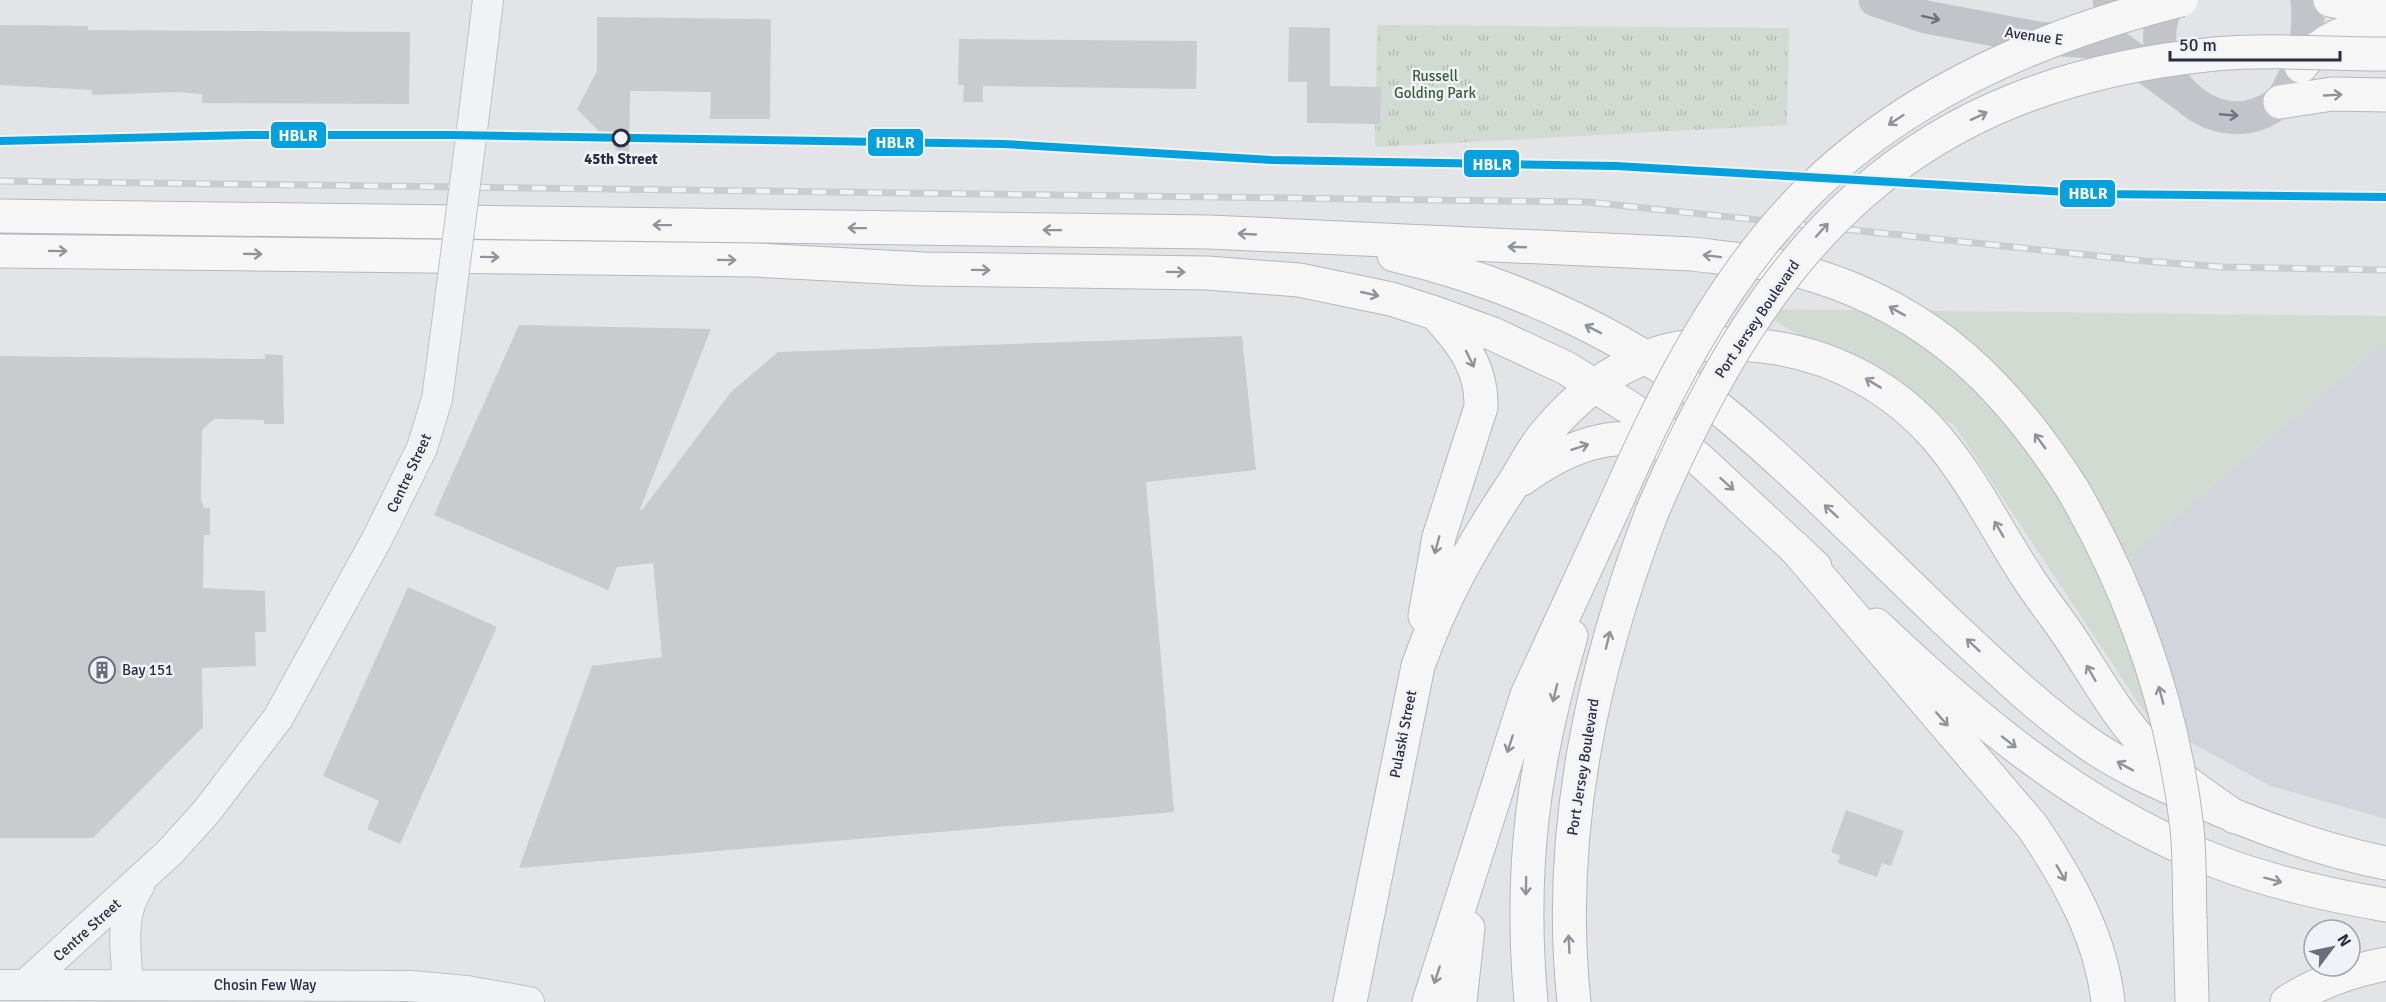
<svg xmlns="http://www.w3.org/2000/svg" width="2386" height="1002" font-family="Signika,sans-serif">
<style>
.built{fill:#d2d5dc}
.grass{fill:#d2dbd2}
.park{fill:url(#park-tufts)}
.building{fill:#c9cbcf}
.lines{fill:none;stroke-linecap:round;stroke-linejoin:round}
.tertiary-casing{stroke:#bfc1c5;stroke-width:32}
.trunk-casing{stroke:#b5b7bc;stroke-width:35}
.motorway-casing{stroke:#b5b7bc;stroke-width:35}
.tertiary{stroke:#f1f2f4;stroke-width:30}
.secondary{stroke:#c3c4c9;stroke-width:33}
.trunk{stroke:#f6f6f6;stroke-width:33}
.motorway{stroke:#f6f6f6;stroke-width:33}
.rail-casing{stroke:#cbcccf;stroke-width:7}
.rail{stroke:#f0f2f7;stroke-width:4.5;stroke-dasharray:14;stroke-linecap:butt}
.tertiary-bridge-casing{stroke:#bfc1c5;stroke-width:32;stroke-linecap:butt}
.trunk-bridge-casing{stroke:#b5b7bc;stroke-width:35;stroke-linecap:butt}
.motorway-bridge-casing{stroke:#b5b7bc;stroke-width:35;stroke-linecap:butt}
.tertiary-bridge{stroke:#f1f2f4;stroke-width:30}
.trunk-bridge{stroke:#f6f6f6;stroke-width:33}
.motorway-bridge{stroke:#f6f6f6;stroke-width:33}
.rail-1-casing{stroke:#f0f2f7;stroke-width:12}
.rail-1{stroke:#04a1de;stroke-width:8}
.oneway{stroke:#6e727e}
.oneway2{stroke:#90929c}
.stop-dot{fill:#f0f2f7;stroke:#292e41;stroke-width:3}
.labels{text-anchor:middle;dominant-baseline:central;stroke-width:5;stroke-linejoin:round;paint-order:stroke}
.street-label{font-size:15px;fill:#292e41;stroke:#f0f2f7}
.park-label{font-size:15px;fill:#385c36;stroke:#f0f2f7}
.stop-label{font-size:15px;font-weight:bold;fill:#292e41;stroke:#f0f2f7}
.poi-label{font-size:15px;fill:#292e41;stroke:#f0f2f7;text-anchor:start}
.line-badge{stroke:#f0f2f7;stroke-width:2}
.badge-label{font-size:16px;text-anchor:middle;font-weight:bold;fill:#fff}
</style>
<defs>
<pattern id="park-tufts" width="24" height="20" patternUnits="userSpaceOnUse" patternTransform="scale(1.5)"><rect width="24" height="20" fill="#d2dbd2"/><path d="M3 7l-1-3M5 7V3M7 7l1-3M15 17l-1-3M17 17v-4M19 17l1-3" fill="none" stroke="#b4bcb6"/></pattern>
</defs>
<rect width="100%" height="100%" fill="#e2e4e7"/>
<path class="built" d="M2378,347H2386V819L2270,786L2165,728L2131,554Z"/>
<path class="grass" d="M1754,309L2386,316V347H2378L2132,554L2165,728L2149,719L1954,425Z"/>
<path class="park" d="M1377,25L1789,28L1787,125L1375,147Z"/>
<path class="building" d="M597,17L771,19L770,119H710L711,92L630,91L629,162L577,109L597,71Z
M0,25L88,26V30L410,32L409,104L202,103V94L176,92L92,95V90L0,85Z
M1289,27L1330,28V86L1381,87L1380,124L1307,123V82H1288Z
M959,39L1197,41L1196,89L983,86V102H963L964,85H958Z
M519,325L711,329L640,509L642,510L731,392L778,352L1242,336L1256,470L1146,482L1174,812L519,868L592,666L662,657L653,563L617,567L608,590L434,515Z
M265,354L283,355L284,424H264V420L214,419L202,430L201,499L204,508H210V535H204L203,588L265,591L266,632H255L256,666L202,668L203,727L93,838H0V356L265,359Z
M408,587L497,627L400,844L367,829L379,801L323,776Z
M1846,810L1904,831L1891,866L1882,863L1877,877L1838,863L1840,856L1831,852Z"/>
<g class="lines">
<defs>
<path id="tertiary" d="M474,114L488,0
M0,985L411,986L467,991L529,1002
M25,985L170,852L207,811L278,718L377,539L422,448L437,399L447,324
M128,985C126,952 119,915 139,886"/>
<path id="trunk" d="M0,216L1209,232L1692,254C1733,259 1774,262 1813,275C1933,312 2007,386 2073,490
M0,251L755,260L923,269L1207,273L1299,280L1391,299L1435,313L1493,334L1566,368L1649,420L1699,459L1815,567
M1394,255C1515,283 1638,340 1733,420C1810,485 1881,559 1954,628C1998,669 2040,710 2089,744C2122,767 2159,783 2195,799C2256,826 2320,850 2386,863
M1522,479C1566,447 1616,426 1670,447
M1425,616L1439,537L1481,407C1482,368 1462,342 1437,315
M1876,625C1977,721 2086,812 2218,862C2273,883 2329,895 2386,905
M1350,1002L1418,666C1442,599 1470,549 1509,490C1522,471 1531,451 1545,434C1609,357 1679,333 1776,348C1838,358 1894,389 1936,437C1973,480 1997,531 2028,578C2042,600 2059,620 2073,642C2101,685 2124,728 2163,763C2185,783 2211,800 2235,817
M2287,1002C2318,982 2350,971 2386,964"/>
<path id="motorway" d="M2330,0L2386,11
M2301,66C2323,37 2351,28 2386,22
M2280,102L2332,94L2386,95
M1794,547L2032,826C2068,879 2101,937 2108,1002
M2190,919L2192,1002
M1429,1002L1527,695L1618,498
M1460,1002L1468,928
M1531,1002C1519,869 1533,764 1571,636
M1574,1002C1556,834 1592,669 1652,512"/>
</defs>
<use href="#tertiary" class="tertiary-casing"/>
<use href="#trunk" class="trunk-casing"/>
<use href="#motorway" class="motorway-casing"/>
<use href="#tertiary" class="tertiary"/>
<path class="secondary" d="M1875,0L1926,17L2038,38L2089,42L2119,48L2182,94
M2109,0H2137
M2170,0C2130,68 2214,152 2278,103C2286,97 2290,84 2295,76C2306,54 2310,25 2307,0"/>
<use href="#trunk" class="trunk"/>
<use href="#motorway" class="motorway"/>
<defs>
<path id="rail" d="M0,181L1588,202L2145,261L2223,267L2386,270"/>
</defs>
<use href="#rail" class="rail-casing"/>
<use href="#rail" class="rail"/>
<defs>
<path id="tertiary-bridge" d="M447,324L474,114"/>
<path id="trunk-bridge" d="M2073,490C2133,594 2173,708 2187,828C2190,858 2189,889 2190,919"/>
<path id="motorway-bridge" d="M1618,498C1665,391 1720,282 1803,197C1905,93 2042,35 2181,0
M1652,512C1768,242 1909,84 2215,54C2272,49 2330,54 2386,54"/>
</defs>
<use href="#tertiary-bridge" class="tertiary-bridge-casing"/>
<use href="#trunk-bridge" class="trunk-bridge-casing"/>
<use href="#motorway-bridge" class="motorway-bridge-casing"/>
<use href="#tertiary-bridge" class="tertiary-bridge"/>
<use href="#trunk-bridge" class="trunk-bridge"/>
<use href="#motorway-bridge" class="motorway-bridge"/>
<defs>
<path id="rail-1" d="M0,141L247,135H452L1004,144L1272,160L1616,166L2100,194L2386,197"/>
</defs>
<use href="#rail-1" class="rail-1-casing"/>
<use href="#rail-1" class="rail-1"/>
</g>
<defs><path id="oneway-shaft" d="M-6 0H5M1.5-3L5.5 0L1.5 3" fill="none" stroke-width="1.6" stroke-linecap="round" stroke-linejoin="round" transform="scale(1.5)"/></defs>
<g class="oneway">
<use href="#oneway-shaft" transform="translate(1931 18) rotate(13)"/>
<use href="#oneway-shaft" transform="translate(2229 115) rotate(5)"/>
</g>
<g class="oneway2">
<use href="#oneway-shaft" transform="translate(2333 95) rotate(-3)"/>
<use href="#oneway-shaft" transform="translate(1979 116) rotate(-25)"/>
<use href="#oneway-shaft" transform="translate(1896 120) rotate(147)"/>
<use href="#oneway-shaft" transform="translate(662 225) rotate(-179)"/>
<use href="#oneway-shaft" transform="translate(857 228) rotate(-179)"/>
<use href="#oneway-shaft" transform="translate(1052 230) rotate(-179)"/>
<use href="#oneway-shaft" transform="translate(1822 230) rotate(-48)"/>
<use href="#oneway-shaft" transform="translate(1247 234) rotate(-177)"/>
<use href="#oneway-shaft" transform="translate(1517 247) rotate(-178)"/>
<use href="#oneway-shaft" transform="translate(58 251) rotate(1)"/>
<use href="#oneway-shaft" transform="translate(253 254) rotate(1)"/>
<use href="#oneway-shaft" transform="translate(1712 256) rotate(-173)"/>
<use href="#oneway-shaft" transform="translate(490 257) rotate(1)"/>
<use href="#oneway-shaft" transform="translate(727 260) rotate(1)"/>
<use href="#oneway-shaft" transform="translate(981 270) rotate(1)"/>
<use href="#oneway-shaft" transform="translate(1176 272) rotate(1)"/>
<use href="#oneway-shaft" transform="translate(1370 294) rotate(13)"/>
<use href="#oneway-shaft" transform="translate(1897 311) rotate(-151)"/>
<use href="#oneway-shaft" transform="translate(1593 329) rotate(-153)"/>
<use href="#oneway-shaft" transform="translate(1470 359) rotate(64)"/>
<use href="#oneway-shaft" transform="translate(1873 383) rotate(-149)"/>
<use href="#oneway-shaft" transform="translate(2040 441) rotate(-126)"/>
<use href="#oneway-shaft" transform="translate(1580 447) rotate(-18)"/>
<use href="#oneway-shaft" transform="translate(1727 484) rotate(42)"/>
<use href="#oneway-shaft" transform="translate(1831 511) rotate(-137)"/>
<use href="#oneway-shaft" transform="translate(1999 529) rotate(-120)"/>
<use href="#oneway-shaft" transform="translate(1437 545) rotate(105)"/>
<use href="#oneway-shaft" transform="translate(1608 640) rotate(-76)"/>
<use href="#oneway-shaft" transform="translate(1973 645) rotate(-137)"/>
<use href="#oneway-shaft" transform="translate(2091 673) rotate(-120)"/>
<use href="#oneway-shaft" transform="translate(1555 693) rotate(104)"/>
<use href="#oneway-shaft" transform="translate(2161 695) rotate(-105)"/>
<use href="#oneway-shaft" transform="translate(1942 719) rotate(49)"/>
<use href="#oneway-shaft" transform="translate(2009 742) rotate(38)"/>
<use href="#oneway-shaft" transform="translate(1510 744) rotate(108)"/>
<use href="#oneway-shaft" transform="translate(2125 766) rotate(-151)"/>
<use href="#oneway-shaft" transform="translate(2061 873) rotate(60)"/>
<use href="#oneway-shaft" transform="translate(2273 880) rotate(15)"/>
<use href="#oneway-shaft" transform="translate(1526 886) rotate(91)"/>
<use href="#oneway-shaft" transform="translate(1569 944) rotate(-93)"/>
<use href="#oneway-shaft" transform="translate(1437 975) rotate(108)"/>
</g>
<defs>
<symbol id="building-ring" viewBox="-11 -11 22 22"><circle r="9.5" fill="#f0f2f7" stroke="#6a6e7b" stroke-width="1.5"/><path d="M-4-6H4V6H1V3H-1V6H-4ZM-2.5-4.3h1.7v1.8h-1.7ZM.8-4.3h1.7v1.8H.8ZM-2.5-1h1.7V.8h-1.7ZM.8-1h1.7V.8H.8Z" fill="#6a6e7b"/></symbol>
</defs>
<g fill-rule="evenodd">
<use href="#building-ring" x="87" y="655" width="30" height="30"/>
</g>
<circle class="stop-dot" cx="621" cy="138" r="8"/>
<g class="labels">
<g class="street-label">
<text transform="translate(2034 36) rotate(8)">Avenue E</text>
<text transform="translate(1757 319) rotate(-56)">Port Jersey Boulevard</text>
<text transform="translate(409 473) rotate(-65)">Centre Street</text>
<text transform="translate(1403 734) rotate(-79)">Pulaski Street</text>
<text transform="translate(1583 767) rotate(-81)">Port Jersey Boulevard</text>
<text transform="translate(87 930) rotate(-42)">Centre Street</text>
<text x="265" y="985">Chosin Few Way</text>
</g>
<g class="park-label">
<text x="1435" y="76">Russell<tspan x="1435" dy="17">Golding Park</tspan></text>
</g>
<g class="stop-label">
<text x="621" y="159">45th Street</text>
</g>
<g class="poi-label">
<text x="122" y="670">Bay 151</text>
</g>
</g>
<g class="line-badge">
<rect x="270" y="121" width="57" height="28" rx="6" fill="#04a1de"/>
<rect x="867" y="128" width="57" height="29" rx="6" fill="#04a1de"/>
<rect x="1463" y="149" width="57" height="29" rx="6" fill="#04a1de"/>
<rect x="2059" y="179" width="57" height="29" rx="6" fill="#04a1de"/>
</g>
<g class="badge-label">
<text x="298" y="141">HBLR</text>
<text x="895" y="148">HBLR</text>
<text x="1492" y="170">HBLR</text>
<text x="2088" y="199">HBLR</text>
</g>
<g transform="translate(2332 948) rotate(58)"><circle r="28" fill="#f0f2f7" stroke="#a0a4ae" stroke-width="1.5"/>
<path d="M0-4.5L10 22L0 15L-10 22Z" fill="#6a6e7b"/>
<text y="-9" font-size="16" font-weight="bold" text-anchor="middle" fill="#292e41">N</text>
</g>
<path d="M2170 51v9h170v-9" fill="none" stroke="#292e41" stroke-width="3"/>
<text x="2179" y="51" font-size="18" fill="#292e41" stroke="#f0f2f7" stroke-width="4.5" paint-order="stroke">50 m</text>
</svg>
